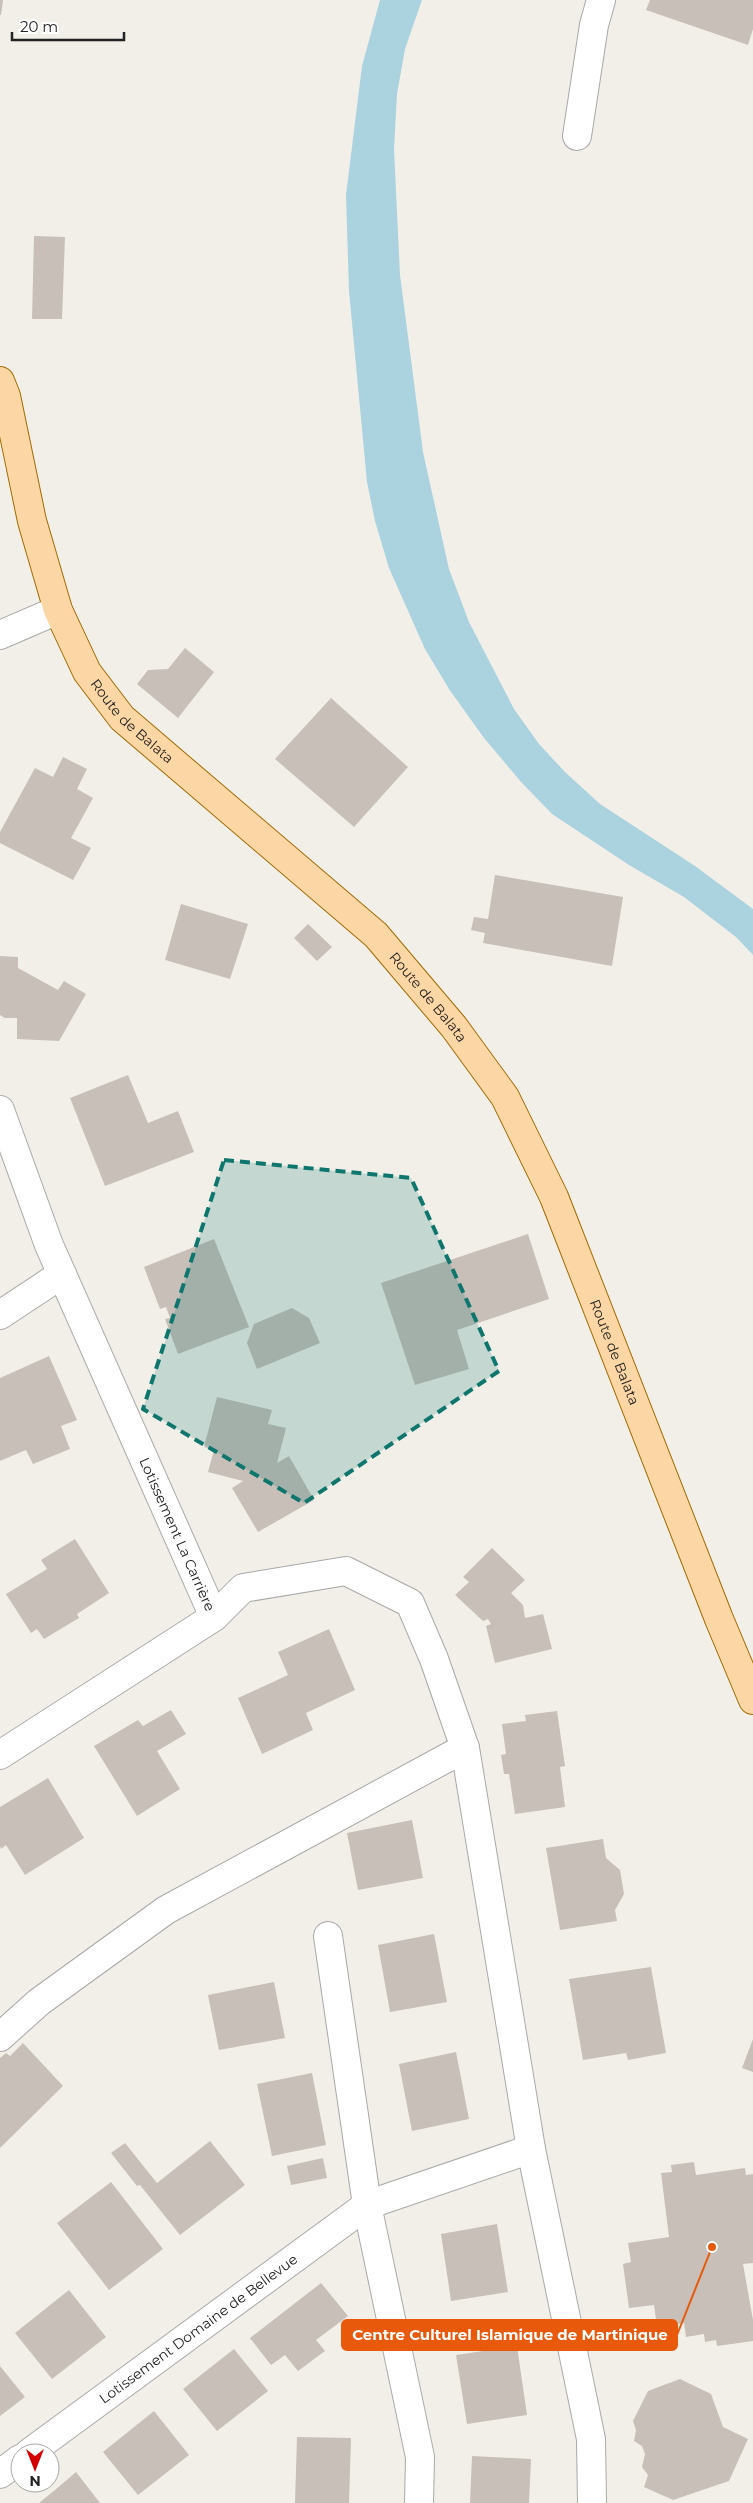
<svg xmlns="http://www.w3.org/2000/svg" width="753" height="2503" font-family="Montserrat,sans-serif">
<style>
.water{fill:#aad3df}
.building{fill:#c7bfb8}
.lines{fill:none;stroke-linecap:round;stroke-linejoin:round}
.minor-casing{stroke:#a9a9a9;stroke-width:30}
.major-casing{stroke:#a06b00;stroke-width:30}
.minor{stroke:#fff;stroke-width:28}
.major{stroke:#fcd6a4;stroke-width:28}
.marked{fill:#0f766e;fill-opacity:0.2;stroke:#0f766e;stroke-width:4;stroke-dasharray:10 6;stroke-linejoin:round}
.labels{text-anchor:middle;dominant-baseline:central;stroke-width:4.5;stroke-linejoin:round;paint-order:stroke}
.street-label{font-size:14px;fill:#222;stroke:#fff}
.leader{fill:none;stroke:#e8590c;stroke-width:2}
.callout-dot{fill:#e8590c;stroke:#fff;stroke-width:2}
.callout{fill:#e8590c;stroke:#e8590c;stroke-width:2}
.callout-label{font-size:15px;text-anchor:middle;font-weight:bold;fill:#fff}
</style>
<rect width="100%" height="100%" fill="#f2efe9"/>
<path class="water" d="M380,0H422L405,49L397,94L394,149L400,275L423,452L449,569L469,622L514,709L539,744L565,772L600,804L695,866L753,909V955L736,937L684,897L629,865L552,814L522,783L484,738L449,689L425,649L389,568L375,521L367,482L349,291L346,195L362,66Z"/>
<path class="building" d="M0,0H3L1,15H0Z
M650,0H753V29L748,45L646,10Z
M34,236L65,237L62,319H32Z
M185,648L214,672L178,718L137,684L148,670L168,669Z
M331,698L408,767L354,827L275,759Z
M63,757L87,769L77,789L93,798L71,838L91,848L73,880L0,843V832L35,768L53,777Z
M495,875L623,897L612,966L483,943L485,933L471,930L474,917L488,919Z
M181,904L248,924L230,979L165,960Z
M308,924L332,947L317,961L294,938Z
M0,956L18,957V968L58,990L64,981L86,994L59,1041L17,1039V1018H5L0,1015Z
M128,1075L148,1123L178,1111L194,1152L105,1186L70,1098Z
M528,1234L549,1299L457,1330L469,1369L415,1385L381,1283Z
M214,1239L249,1327L178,1354L165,1319L170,1318L166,1307L160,1309L144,1267Z
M292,1308L309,1318L320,1343L257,1369L247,1343L254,1324Z
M49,1356L77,1420L61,1426L70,1449L33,1464L26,1450L0,1461V1378Z
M217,1397L272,1410L268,1424L286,1428L277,1463L289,1456L314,1500L258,1532L232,1488L243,1481L208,1472L214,1450L204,1447Z
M75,1539L109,1593L77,1614L79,1618L44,1639L37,1629L31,1633L6,1594L47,1569L41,1560Z
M492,1548L525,1580L511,1593L523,1605L525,1618L543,1614L552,1649L495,1663L486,1626L491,1624L488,1619L483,1621L455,1595L469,1582L463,1577Z
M329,1629L355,1690L306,1713L313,1730L262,1754L238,1698L288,1675L278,1652Z
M171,1710L186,1734L157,1751L180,1789L137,1816L94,1746L138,1720L143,1726Z
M557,1711L565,1766L560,1767L565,1807L515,1814L509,1774H504L501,1755L506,1754L502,1724L526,1721L525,1715Z
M48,1778L84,1838L25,1875L6,1845L1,1849L0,1846V1807Z
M412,1820L423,1878L358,1890L347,1833Z
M603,1839L606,1858L620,1870L624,1894L615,1910L617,1921L560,1930L546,1848Z
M434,1934L447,2002L390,2012L378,1945Z
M651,1967L666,2053L628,2060L626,2053L583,2060L569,1979Z
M274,1982L285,2038L219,2050L208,1995Z
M753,2039V2072L742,2068Z
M23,2043L63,2086L0,2148V2058L6,2053L10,2056Z
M456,2052L469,2119L412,2131L399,2064Z
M312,2073L326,2145L272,2156L257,2084Z
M210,2141L245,2185L180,2235L140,2185L137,2186L111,2153L125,2143L157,2183Z
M323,2158L327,2178L291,2185L287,2166Z
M694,2162L696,2175L745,2168L746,2175L753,2174V2263L743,2264L753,2320V2341L717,2346L716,2340L705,2342L704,2334L686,2337L684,2323L657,2327L654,2305L629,2308L623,2264L631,2262L628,2243L669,2237L661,2173L672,2172L671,2165Z
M111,2182L163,2249L109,2290L57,2223Z
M497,2224L508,2292L451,2301L441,2234Z
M321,2283L348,2316L316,2340L325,2351L298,2371L285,2355L271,2365L250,2338Z
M69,2290L106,2337L52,2379L15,2333Z
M517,2346L527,2415L467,2424L456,2355Z
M234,2349L268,2391L217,2431L183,2389Z
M0,2366L25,2397L0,2416Z
M680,2379L711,2394L723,2427L748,2439L729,2481L673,2500L644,2487L648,2475L642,2467L645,2454L642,2446L634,2441L636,2430L633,2421L648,2391Z
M154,2411L189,2455L138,2495L103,2452Z
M297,2437L351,2438L349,2503H295Z
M472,2456L531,2459L529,2503H470Z
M76,2472L100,2503H39L55,2490Z"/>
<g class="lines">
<defs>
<g id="minor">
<path d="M577,136L594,25L601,0"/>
<path d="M0,635L58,610"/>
<path id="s1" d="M0,1110L49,1245L214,1617"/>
<path d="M0,1315L62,1274"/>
<path d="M0,1755L214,1617L243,1588L346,1571L410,1603L434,1659L465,1748L531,2149L591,2439L592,2503"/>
<path d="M328,1936L367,2205L420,2457L419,2503"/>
<path d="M0,2037L39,2002L166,1910L465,1748"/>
<path id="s2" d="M29,2453L367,2205L531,2149"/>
<path d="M0,2474L20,2459"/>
</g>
<g id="major">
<path id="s3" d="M0,381L6,396L32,521L58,610L87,672L122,718L376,935L454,1027L505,1097L554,1197L719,1619L753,1700"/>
</g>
</defs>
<use href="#minor" class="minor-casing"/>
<use href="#major" class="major-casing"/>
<use href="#minor" class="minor"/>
<use href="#major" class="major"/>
</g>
<path class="marked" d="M224,1160L411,1178L499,1371L304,1503L143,1409Z"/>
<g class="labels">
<g class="street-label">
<text stroke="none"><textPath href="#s3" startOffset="372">Route de Balata</textPath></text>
<text stroke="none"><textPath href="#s3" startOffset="778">Route de Balata</textPath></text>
<text stroke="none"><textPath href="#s3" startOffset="1182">Route de Balata</textPath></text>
<text stroke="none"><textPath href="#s1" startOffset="460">Lotissement La Carrière</textPath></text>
<text stroke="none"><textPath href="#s2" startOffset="210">Lotissement Domaine de Bellevue</textPath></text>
</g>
</g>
<path class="leader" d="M712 2247L677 2335"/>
<circle class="callout-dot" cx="712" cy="2247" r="5"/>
<rect class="callout" x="342" y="2320" width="335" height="30" rx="5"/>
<g class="callout-label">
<text x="510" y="2340">Centre Culturel Islamique de Martinique</text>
</g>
<g transform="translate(35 2468) rotate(180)"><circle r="24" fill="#ffffff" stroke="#a7a7a7"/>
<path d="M0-4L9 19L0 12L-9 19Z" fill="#d40000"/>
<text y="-8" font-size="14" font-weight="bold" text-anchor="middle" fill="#222222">N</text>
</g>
<path d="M12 32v8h112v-8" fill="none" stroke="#222222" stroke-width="2.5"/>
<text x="20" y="32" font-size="15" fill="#222222" stroke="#ffffff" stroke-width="4" paint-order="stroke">20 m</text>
</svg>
